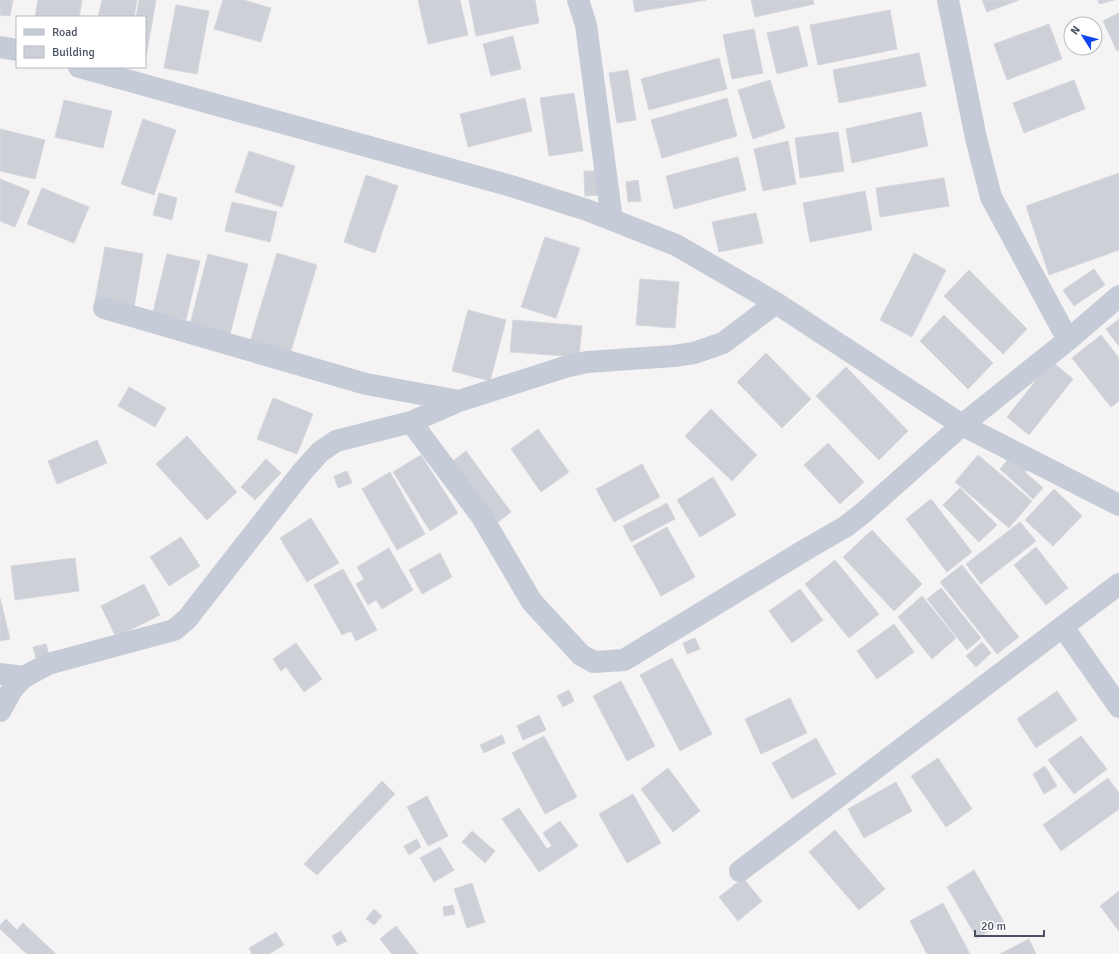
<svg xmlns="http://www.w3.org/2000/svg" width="1119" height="954" font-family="Signika,sans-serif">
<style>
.building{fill:#ced0d8;stroke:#d6d7de}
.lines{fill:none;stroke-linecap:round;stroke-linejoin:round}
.minor{stroke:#c6ccd7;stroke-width:22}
</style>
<rect width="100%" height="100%" fill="#f5f3f3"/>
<path class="building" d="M0,0H13L10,16L0,15Z
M38,0H82L79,17H35Z
M102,0H137L134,17H98Z
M139,0H156L146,57H145V17H136Z
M223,0H243L271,8L261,42L214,29Z
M418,0H460L468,35L428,44Z
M469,0H535L539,23L476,36Z
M633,0H706L635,12Z
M751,0H813L814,4L755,17Z
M982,0H1019L987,12Z
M1098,0H1114L1099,4Z
M176,5L209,11L197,74L164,68Z
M890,10L897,49L818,65L810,25Z
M1119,13V50L1117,51L1103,21Z
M1049,24L1062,59L1007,80L994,44Z
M798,26L808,66L777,74L767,33Z
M754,29L763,73L732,79L723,35Z
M513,36L521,69L491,76L483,44Z
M919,53L926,86L839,103L833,70Z
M719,58L727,89L649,110L641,79Z
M628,70L636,120L617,123L609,73Z
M770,80L785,128L753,139L738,90Z
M1074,80L1085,109L1024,133L1013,103Z
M574,93L583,151L549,156L540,98Z
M525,98L532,131L468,147L460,114Z
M727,98L737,136L662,158L651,120Z
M64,100L112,111L103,148L55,137Z
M921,112L928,146L852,163L846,129Z
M143,119L176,130L154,195L121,184Z
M0,129L45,140L35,179L0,171Z
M838,132L844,171L800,178L795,138Z
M788,141L796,184L763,191L754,149Z
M249,151L295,166L282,207L235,192Z
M738,157L746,190L674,209L666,176Z
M584,171H599V195L585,196Z
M1119,173V250L1049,275L1026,206Z
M366,175L398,186L375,253L344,242Z
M944,178L949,206L880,217L876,188Z
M0,179L30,191L15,227L0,221Z
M638,180L641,201L628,202L626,182Z
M42,188L89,207L74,243L27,224Z
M865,191L872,230L810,242L803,203Z
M159,193L177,198L172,220L153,215Z
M232,202L277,212L270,242L225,231Z
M756,213L763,243L719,252L712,222Z
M545,237L580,248L556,318L521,307Z
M105,247L143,254L133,313L94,306Z
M277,253L317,265L290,354L250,342Z
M914,253L946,270L912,337L880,320Z
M167,254L200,261L186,320L153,312Z
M208,254L248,264L230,334L190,324Z
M1094,269L1105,285L1074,306L1063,290Z
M969,270L1027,329L1003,354L944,296Z
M640,279L679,282L675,328L636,325Z
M468,310L506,320L490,381L452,371Z
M944,315L993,363L968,389L920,341Z
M1119,319V345H1118L1106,329Z
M513,320L582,326L579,357L510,352Z
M1101,335L1119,358V401L1111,407L1072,358Z
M766,353L811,399L782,428L737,382Z
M1051,361L1073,379L1029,435L1007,417Z
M846,367L908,431L879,460L816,396Z
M129,387L166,408L155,427L118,406Z
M273,398L313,414L297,454L257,439Z
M711,409L757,455L732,481L685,436Z
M538,429L569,472L541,492L511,449Z
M187,436L237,492L207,520L156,464Z
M97,440L107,463L57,484L48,461Z
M828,443L864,482L840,504L804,465Z
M466,451L511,512L498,522L453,461Z
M1014,452L1031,467L1025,472L1043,488L1033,499L1000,469Z
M421,455L458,513L430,531L393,472Z
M978,455L1032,501L1009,528L955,482Z
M266,459L281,473L255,500L241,487Z
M642,464L660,497L614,522L596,489Z
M347,471L352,483L338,488L334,476Z
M390,472L425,534L397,550L362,489Z
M713,477L736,515L700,537L677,500Z
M960,488L997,525L979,542L943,505Z
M1054,489L1082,516L1053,546L1025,520Z
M931,499L972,552L947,572L906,519Z
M667,503L675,519L631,542L623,526Z
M311,518L339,563L307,582L280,538Z
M1020,522L1036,541L981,584L966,564Z
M667,527L695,577L661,596L633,546Z
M872,530L922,584L894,611L843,557Z
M181,537L200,566L169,586L150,557Z
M1036,547L1068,588L1046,605L1014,565Z
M389,548L413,590L382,609L376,600L368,605L356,584L364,579L357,567Z
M440,553L452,577L422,594L409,570Z
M75,558L79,591L15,600L11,566Z
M835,560L879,614L849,638L805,584Z
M962,565L1019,637L997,654L940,582Z
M343,569L377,630L356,641L351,631L342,635L314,585Z
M144,584L160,615L116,637L101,606Z
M941,588L981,638L967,650L927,599Z
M800,589L823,620L792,643L769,611Z
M922,596L956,638L932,659L898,617Z
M0,598L10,639L0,641Z
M894,624L914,652L877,679L857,651Z
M695,638L700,649L687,654L683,643Z
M982,642L991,653L976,667L966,656Z
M296,643L322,679L304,692L286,667L281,671L273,659Z
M46,644L49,655L36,658L33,647Z
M672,658L712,734L680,751L640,675Z
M621,681L655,746L627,761L593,696Z
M569,690L574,701L563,707L557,696Z
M1057,691L1077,720L1036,748L1017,719Z
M790,698L807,733L761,754L745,719Z
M539,715L546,730L523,740L517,726Z
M502,735L505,743L484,753L480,745Z
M544,736L577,797L545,814L512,753Z
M1081,736L1107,769L1074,794L1048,760Z
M816,738L836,774L792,799L772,763Z
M938,758L972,809L946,827L911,776Z
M1045,766L1057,786L1044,794L1033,774Z
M668,768L700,811L673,832L641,789Z
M1108,778L1119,793V809L1061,851L1043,825Z
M382,781L395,794L317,875L304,864Z
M896,782L912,811L864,838L848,809Z
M633,794L661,843L627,863L599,814Z
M427,796L448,836L428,846L407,807Z
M519,808L547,849L552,846L543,833L560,821L578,846L539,872L502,819Z
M835,830L885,889L859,910L809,852Z
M472,831L495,851L485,863L462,842Z
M417,839L421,847L409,855L404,846Z
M440,847L454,870L434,882L420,858Z
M974,870L1004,922L977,938L947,887Z
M743,878L762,901L738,921L719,897Z
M472,883L485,922L467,928L454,889Z
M1119,891V931L1100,906Z
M943,903L970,954H927L910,921Z
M453,905L455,914L444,916L443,907Z
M374,909L382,916L374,925L366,919Z
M6,919L17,930L23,923L56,954H27L0,929V925Z
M396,926L418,954H392L380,939Z
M341,931L347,941L337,946L332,936Z
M276,932L284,945L269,954H252L249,948Z
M1029,939L1036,954H1000Z"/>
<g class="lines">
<path class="minor" d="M578,0L586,25L612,220
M948,0L976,138L991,197L1068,340
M0,47L17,50
M79,67L511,186L587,210L676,245L776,303L962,425L1119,505
M104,308L366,384L459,401
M411,422L482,517L532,602L581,655L594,662L624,660L810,547L845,527L863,513L962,425L1068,340L1119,296
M1063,627L1119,707
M0,674L24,677
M0,711L13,688L24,677L48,664L174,630L187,619L302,472L320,452L336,441L411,422L459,401L565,367L587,362L674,356L694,353L723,343L776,303
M740,871L1119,584"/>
</g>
<rect x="16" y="16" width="130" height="52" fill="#ffffff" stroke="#b6b9c0"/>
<rect x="24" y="29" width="20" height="6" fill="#c6ccd7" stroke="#b6b9c0"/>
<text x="52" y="36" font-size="12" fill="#495162">Road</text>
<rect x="24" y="46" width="20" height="12" fill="#ced0d8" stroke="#b6b9c0"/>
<text x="52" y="56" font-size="12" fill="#495162">Building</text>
<g transform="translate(1083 36) rotate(306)"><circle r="19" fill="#ffffff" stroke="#b6b9c0"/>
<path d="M0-3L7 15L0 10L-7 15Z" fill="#1047f1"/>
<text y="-6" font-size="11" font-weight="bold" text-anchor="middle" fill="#495162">N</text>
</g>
<path d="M975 930v6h69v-6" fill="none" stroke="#495162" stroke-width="2"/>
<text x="981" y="930" font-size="12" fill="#495162" stroke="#ffffff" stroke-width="3" paint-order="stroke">20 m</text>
</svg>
